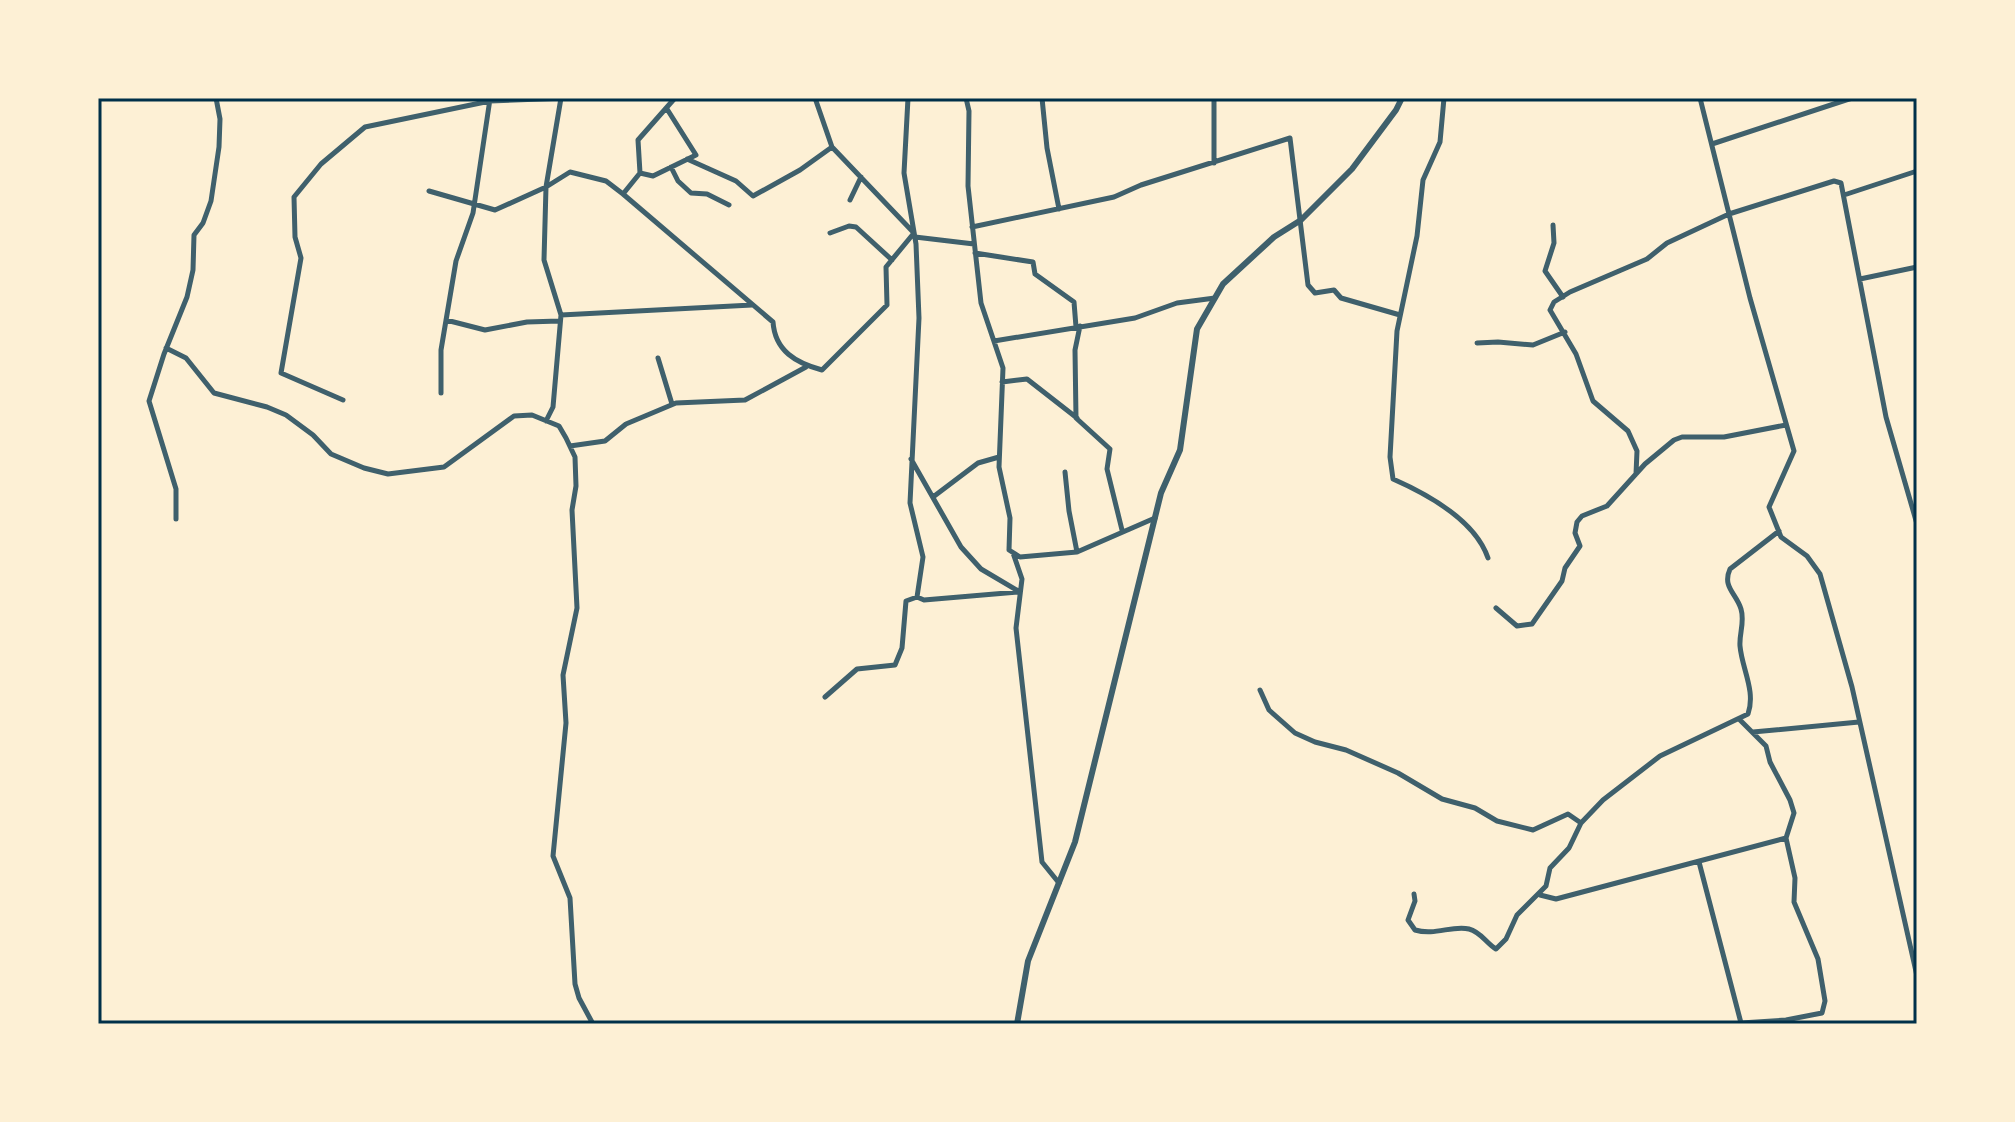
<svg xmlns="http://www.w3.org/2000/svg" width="2015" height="1122" font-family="Commissioner,sans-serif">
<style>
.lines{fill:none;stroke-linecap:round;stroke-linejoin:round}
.minor{stroke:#3f606c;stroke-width:5}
.tertiary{stroke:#3f606c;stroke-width:6}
.neatline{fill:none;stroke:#003049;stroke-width:3}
</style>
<rect width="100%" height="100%" fill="#fdf0d5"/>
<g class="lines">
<path class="minor" d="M561,98L546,187L544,260L561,315
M675,98L638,140L640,173L623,194L773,322C775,351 796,363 822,370L887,305L886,267L914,233L832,147L815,98
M966,98L969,111L968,186L981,303L1003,368L999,467L1010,518L1009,550L1020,557L1077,552
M1042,98L1047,148L1059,209
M1214,98V163
M1444,98L1440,142L1423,180L1417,236L1397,331L1390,457L1393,479C1427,494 1475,520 1488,558
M1700,98L1750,298L1794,451L1769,507L1781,537L1807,556L1820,574L1852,687L1917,976
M1712,144L1852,98
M687,159L736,181L753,196L800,170L832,147
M671,167L678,181L691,193L707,194L729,205
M640,173L653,176L696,155L667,109
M429,191L495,210L546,187L570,172L606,181L623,194
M1844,195L1917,171
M850,200L861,177
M1553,225L1554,243L1545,271L1563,297
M972,227L1114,197L1141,185L1290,138L1308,285L1315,293L1334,290L1341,298L1400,315
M830,233L849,226L856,227L892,260
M915,237L974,244
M975,253L1033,262L1035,274L1074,302L1076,327
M1860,279L1917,267
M446,320L485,330L527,322L559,321
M1080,326L1075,350L1076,418L1110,449L1107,469L1122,530
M994,341L1135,318L1177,303L1215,298
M1477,343L1498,342L1533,345L1565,332
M166,348L186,358L214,393L267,407L286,415L313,435L331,454L364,468L388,474L444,467L514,416L532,415L559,426L566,438L575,457L576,486L572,510L577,608L563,675L566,723L553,856L570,898L575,984L579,998L593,1024
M658,358L672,404
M1002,382L1027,379L1077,418
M441,393V350L456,261L473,213L490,99
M343,400L281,373L301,258L295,237L294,197L321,164L365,127L490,101L566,98
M546,421L553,407L561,315L752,305
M570,446L605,441L626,424L676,403L745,400L806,367
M911,459L961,547L981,569L1020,592
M1065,472L1069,511L1077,552L1155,518
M1636,474L1637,451L1628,431L1593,401L1576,354L1550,310L1554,302L1570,292L1647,259L1667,243L1729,214L1834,181L1841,183L1886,417L1917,524
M933,497L978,463L999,457
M176,519V489L149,401L164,354L187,297L193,270L194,235L203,223L211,201L219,147L220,119L216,98
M1013,553L1022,579L1016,628L1042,862L1059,883
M917,597L924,600L1019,592
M1496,608L1517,626L1532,624L1562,581L1565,568L1580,546L1575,533L1577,522L1582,516L1607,506L1645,464L1674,440L1682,437H1724L1786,425
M1260,690L1269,710L1295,733L1315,742L1346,750L1398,773L1442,799L1475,808L1497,821L1533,830L1568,814L1581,823
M825,697L857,669L895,665L902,648L906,601L917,597L923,557L910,503L919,318L916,244L904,173L908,98
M1753,732L1859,722
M1699,862L1741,1023L1786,1020L1822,1013L1825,1001L1818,959L1794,902L1795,878L1786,838L1794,813L1790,800L1770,762L1766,746L1740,720
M1414,894L1415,901L1408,920L1415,930C1435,936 1452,925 1469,929C1481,932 1486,943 1496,949L1506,939L1517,915L1546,886L1550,868L1569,848L1581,823L1603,800L1660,756L1748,714C1756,691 1742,669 1740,646C1739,634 1745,622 1741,609C1736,593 1722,587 1730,569L1779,531
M1540,895L1556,899L1786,838"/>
<path class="tertiary" d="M1017,1024L1028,961L1075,842L1161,493L1180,450L1197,329L1223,284L1274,237L1301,220L1352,169L1396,110L1402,98"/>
</g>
<rect width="2015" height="1122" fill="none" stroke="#fdf0d5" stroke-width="200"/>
<rect x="100" y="100" width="1815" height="922" class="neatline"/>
</svg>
